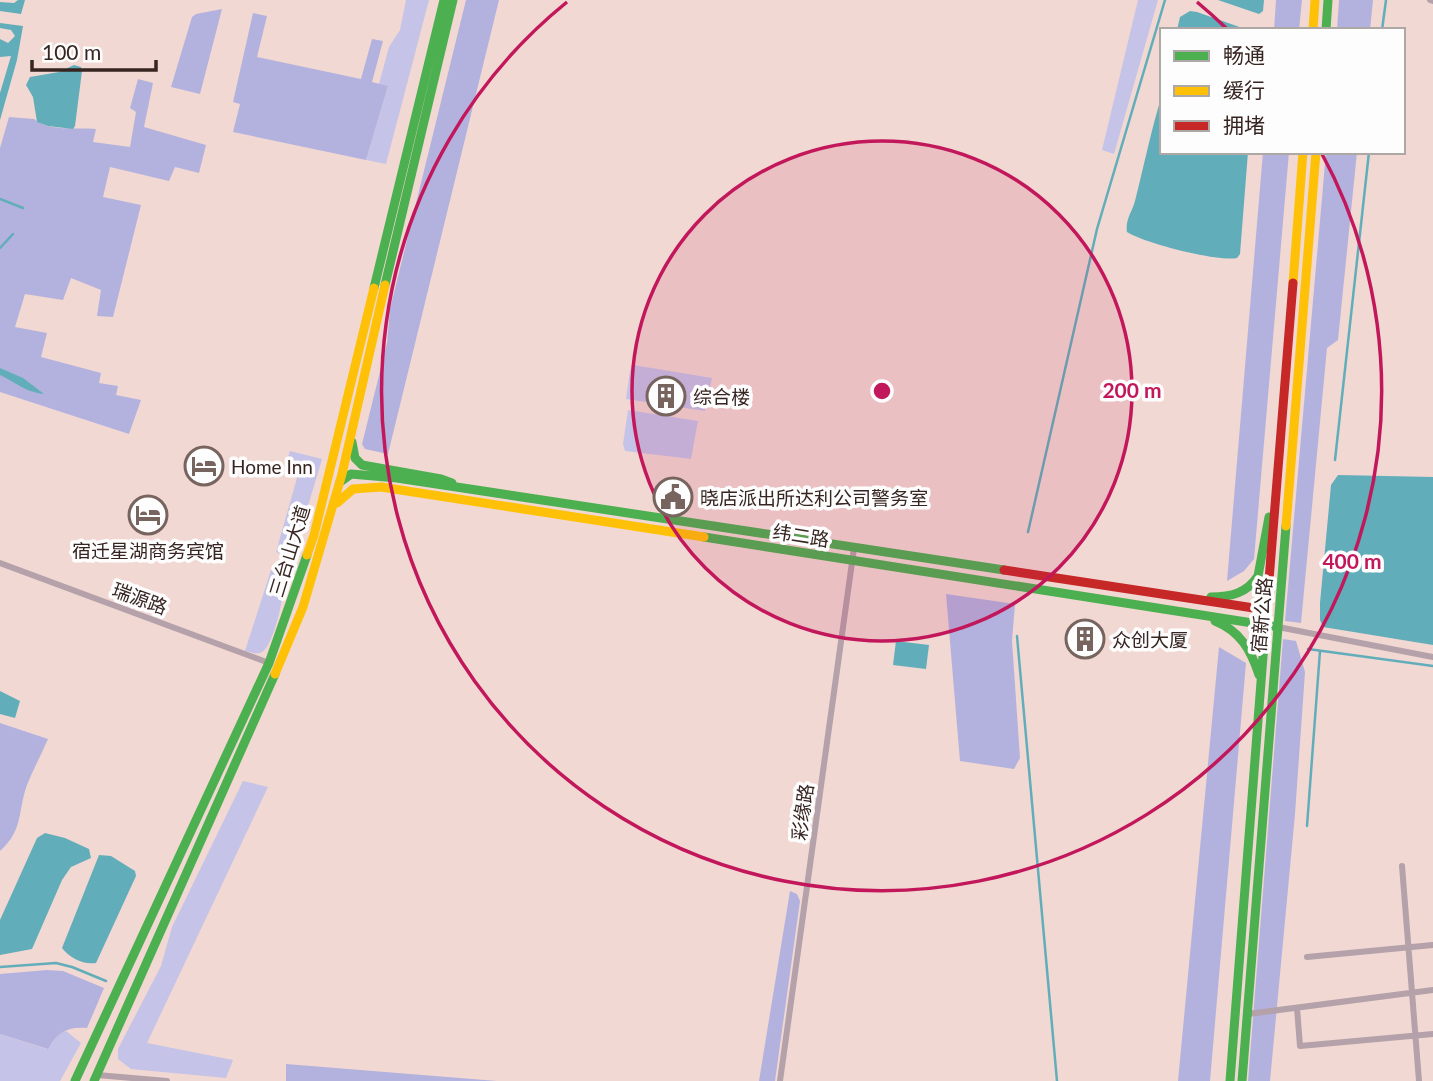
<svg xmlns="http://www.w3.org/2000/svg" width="1433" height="1081" font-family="Lato,'Noto Sans SC',sans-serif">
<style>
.green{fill:#c5c3e7}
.forest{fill:#b3b2de}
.water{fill:#62adba}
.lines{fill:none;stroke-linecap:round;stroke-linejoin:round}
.stream{stroke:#62adba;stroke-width:2.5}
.street{stroke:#b4a1a9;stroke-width:6}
.fast{stroke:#4caf50;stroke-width:9}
.slow{stroke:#ffc107;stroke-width:9}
.jam{stroke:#c62828;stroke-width:9}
.ring{fill:none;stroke:#c2185b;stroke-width:3.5}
.labels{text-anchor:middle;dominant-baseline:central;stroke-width:7;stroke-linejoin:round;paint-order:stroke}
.poi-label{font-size:19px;fill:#362521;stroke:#fdfdfd;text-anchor:start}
.street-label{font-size:19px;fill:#362521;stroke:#fdfdfd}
.centre{fill:#c2185b;stroke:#fdfdfd;stroke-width:3.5}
.ring-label{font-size:21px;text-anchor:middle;font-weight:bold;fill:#c2185b;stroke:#fdfdfd;stroke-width:7;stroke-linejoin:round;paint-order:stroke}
</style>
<rect width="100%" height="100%" fill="#f1d8d2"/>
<path class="green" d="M406,0H429L386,164L366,160L388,86L379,84L389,47L400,30Z
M1138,0H1158L1114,154L1102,150Z
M633,365L712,378L705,411L626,399L630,370Z
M628,410L698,421L691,459L625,451L623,444Z
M290,451L322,459L294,553L289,557L276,552L301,464L287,460Z
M271,570L283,575C287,588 274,646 262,652C257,655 250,652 245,651Z
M243,781L268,787L147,1043L233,1060L226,1078L131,1069L118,1059V1049L161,966L172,927Z
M66,1031L81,1043L60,1081H0V1034L47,1049L55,1035Z"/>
<path class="forest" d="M466,0H499L388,454L365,449L362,444L387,343L390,309Z
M1276,0H1302L1299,30H1274Z
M1339,0H1373L1370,30H1337Z
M222,9L200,94L171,87L192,17L196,14Z
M253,13L267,16L257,57L361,79L372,39L383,41L372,82L388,86L366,160L233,132L240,104L233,102Z
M138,79L153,83L144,127L206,145L199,173L175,167L169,181L110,167L103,197L141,205L113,317L97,316L101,290L71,278L63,300L25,294L15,327L47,333L41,357L101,373L99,383L118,386L116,395L141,400L129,434L0,392V148L9,117L34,119C48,132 78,127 96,129L93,142L130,147L136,112L130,108Z
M1263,152H1289L1254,559L1244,571L1227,581Z
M1326,152H1357L1338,340L1327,348L1301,623L1285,621Z
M946,594L1015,604L1012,641L1020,758L1014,769L960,761Z
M1283,639L1296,641L1305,672L1295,814L1270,1081H1248Z
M1219,647L1246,663L1210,1081H1178Z
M0,723L48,739C41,755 33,770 27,785C17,813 24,829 0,851Z
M790,891L797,894L800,901L775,1081H759Z
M47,970L63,971L104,988L87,1028C68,1026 56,1033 48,1049L0,1034V974Z
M286,1064L497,1081H286Z"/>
<path class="water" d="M18,0H25L21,14L0,11V2L14,3Z
M1218,0H1264L1263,11L1259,14Z
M1190,11L1197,12L1248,30H1177L1180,17Z
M0,23L23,26L17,60L0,120V93L11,56L0,57V39L8,43L15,36L11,30L0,28Z
M74,65L81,67L82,71L75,126L73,129L48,126L37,122L33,97L26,85L30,77L59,72Z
M1162,95V152H1248L1240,254L1237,258C1217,262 1144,243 1127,232C1125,220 1132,212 1135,201C1144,166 1151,130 1162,95Z
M0,368L23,378L44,394C23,391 17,383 0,375Z
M1338,475L1433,477V645L1323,627L1320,620V603L1331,485Z
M896,641L929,645L926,669L893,665Z
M0,691L20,701L15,718L0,714Z
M45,833L65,838L89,849L91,858L71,867L62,880L32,949L0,955V920L37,838Z
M99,855L111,856L135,871L136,876L96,963C83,965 70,958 62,948Z"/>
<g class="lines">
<path class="stream" d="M1382,30L1386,0
M0,199L23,208
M0,248L13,234
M1335,460L1369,152
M1028,532L1097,229L1165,0
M1017,636L1057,1081
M1308,649L1433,666
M1307,826L1320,651
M0,967L56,963L72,967L106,981"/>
<path class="street" d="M1430,0L1433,1
M0,563L269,663
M1278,627L1433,657
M1402,866L1419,1081
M1307,957L1433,945
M1297,1008L1300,1046L1433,1034
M1248,1014L1433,990
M97,1075L167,1081
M780,1081L854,548"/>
<path class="fast" d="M1326,30L1328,0
M385,285L453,0
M374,288L444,0
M352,442L355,458L362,465L441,479L452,483
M340,482L351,474L397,478L1004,570
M704,537L1272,626
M1211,597C1231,597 1247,593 1258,576L1269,517
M1215,621C1240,631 1251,650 1259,675
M75,1081L269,663L307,555
M94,1081L275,674
M1230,1081L1267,605
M1242,1081L1286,526"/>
<path class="slow" d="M1313,30L1315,0
M1293,283L1303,152
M337,503L353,489L381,487L704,537
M1286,526L1316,152
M307,555L314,535L374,288
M275,674L303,607L342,474L385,285"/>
<path class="jam" d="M1004,570L1267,610
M1267,605L1293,283"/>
</g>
<circle cx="882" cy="391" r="250" fill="#c2185b" fill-opacity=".12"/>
<g class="ring">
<circle cx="882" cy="391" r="250"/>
<path d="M1197 2A500 500 0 0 1 1226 28M1321 152A500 500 0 1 1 567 2"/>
</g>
<defs>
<symbol id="building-ring" viewBox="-11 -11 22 22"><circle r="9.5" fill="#fdfdfd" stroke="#77645f" stroke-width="1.5"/><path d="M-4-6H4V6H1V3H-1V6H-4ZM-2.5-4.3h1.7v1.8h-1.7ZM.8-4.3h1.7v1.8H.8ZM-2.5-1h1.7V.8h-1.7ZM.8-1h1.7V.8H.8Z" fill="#77645f"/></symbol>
<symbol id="hotel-ring" viewBox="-11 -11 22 22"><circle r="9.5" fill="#fdfdfd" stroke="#77645f" stroke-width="1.5"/><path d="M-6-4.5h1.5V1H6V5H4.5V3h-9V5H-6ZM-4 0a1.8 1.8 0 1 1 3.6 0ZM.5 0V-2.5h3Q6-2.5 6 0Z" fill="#77645f"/></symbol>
<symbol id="civic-ring" viewBox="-11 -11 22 22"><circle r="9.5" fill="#fdfdfd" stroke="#77645f" stroke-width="1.5"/><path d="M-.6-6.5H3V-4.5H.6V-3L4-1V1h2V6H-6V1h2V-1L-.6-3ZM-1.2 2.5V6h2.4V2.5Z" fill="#77645f"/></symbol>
</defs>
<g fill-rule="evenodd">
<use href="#building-ring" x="644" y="374" width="44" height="44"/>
<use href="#hotel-ring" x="182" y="444" width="44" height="44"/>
<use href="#civic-ring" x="651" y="475" width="44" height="44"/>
<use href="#hotel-ring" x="126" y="493" width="44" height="44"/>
<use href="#building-ring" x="1063" y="617" width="44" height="44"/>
</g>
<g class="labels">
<g class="poi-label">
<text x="693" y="396">综合楼</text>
<text x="231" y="466">Home Inn</text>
<text x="700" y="497">晓店派出所达利公司警务室</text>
<text x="148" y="550" text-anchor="middle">宿迁星湖商务宾馆</text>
<text x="1112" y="639">众创大厦</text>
</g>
<g class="street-label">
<text transform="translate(801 535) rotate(9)">纬二路</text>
<text transform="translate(289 551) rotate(-73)">三台山大道</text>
<text transform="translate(140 598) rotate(20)">瑞源路</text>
<text transform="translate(1261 615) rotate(-85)">宿新公路</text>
<text transform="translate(802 812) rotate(-82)">彩缘路</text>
</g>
</g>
<circle cx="882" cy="391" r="10" class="centre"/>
<g class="ring-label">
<text x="1132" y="398">200 m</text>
<text x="1352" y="569">400 m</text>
</g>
<rect x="1160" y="28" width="245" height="126" fill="#fdfdfd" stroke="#ada7a5" stroke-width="2"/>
<rect x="1174" y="51" width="35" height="10" fill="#4caf50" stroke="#ada7a5" stroke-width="2"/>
<text x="1223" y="63" font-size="21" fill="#362521">畅通</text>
<rect x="1174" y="86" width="35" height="10" fill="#ffc107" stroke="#ada7a5" stroke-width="2"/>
<text x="1223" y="98" font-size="21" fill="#362521">缓行</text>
<rect x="1174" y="121" width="35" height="10" fill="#c62828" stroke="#ada7a5" stroke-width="2"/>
<text x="1223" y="133" font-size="21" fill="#362521">拥堵</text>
<path d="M32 60v10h124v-10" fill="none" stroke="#362521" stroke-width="3.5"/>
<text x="42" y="60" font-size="21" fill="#362521" stroke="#fdfdfd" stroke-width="5" paint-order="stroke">100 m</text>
</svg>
